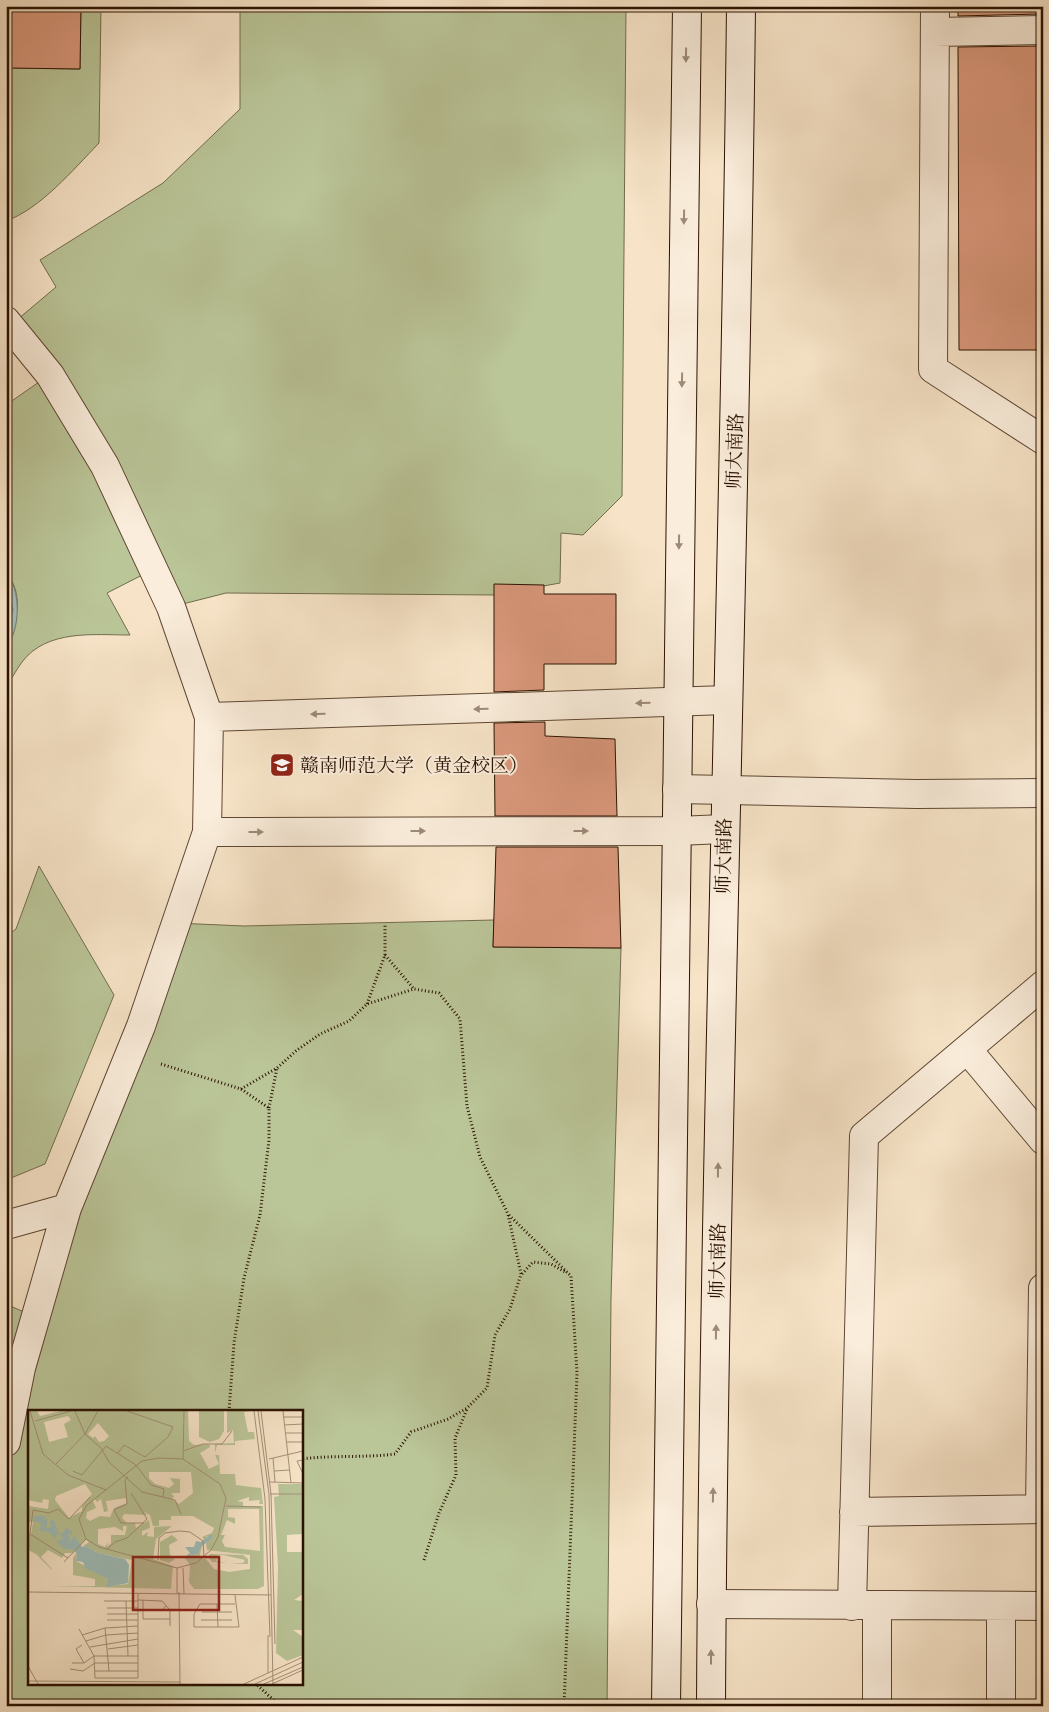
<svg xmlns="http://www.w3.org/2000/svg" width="1049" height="1712" font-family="'Gentium Book Plus','Noto Serif SC',serif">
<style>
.green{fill:#bac598;stroke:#726c4c;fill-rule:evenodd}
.water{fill:#9ebebb;stroke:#707970}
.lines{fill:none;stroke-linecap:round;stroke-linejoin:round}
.shore{stroke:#64685e;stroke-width:1}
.building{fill:#da987c;stroke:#2b1200}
.minor-casing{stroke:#5e4632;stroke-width:30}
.tertiary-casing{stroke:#5e4632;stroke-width:30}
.secondary-casing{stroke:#2b1200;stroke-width:30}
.path{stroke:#2b1200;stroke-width:3;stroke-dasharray:1 2.5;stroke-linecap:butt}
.minor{stroke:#faeddb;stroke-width:28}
.tertiary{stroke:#faeddb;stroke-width:28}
.secondary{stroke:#faeddb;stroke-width:28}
.oneway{fill:#9d8a78}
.labels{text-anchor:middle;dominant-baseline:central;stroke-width:4;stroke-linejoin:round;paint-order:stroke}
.street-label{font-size:19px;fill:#2b1200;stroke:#faeddb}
.poi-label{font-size:19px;fill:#2b1200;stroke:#faeddb;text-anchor:start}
.inset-road{fill:none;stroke:#a59078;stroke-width:1}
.view{fill:#8f2418;fill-opacity:0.15;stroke:#8f2418;stroke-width:2.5}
.inset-edge{fill:none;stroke:#2b1200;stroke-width:2.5}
</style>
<rect width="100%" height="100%" fill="#f7e4c8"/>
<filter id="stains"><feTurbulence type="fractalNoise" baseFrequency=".004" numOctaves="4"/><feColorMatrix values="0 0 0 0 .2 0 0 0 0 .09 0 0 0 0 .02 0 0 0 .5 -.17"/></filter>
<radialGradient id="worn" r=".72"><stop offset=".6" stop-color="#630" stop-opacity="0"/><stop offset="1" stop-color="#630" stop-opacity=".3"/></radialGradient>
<path class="green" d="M81,6H101L99,143C73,170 40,209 6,221V29H10V68L80,69Z
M240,6H626L622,496L583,535L561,533L560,583L494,595L226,593L171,607L154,569L107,593L130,635C94,635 47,629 22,662C16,670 11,680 6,688C6,677 3,660 6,649C15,620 26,599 6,571V405L49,375L11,325L56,287L40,260L163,183L240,109Z
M39,866L114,995L45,1164L6,1180V937L16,929Z
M494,920L493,947L621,948L611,1299L607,1706H6V1304L35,1317L175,923L244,926ZM29,1411H301V1683H29Z"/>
<path class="water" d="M6,571C21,591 21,627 6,649Z"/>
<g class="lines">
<path class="shore" d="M6,579L13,610L6,635"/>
</g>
<path class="building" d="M10,6H81L80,69L10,68Z
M958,6H1040V14L958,16Z
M1041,46L1042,350H959L958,47Z
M494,584L544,585V594H616V664H544V690L494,692Z
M545,722V736L615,739L617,816H495L494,723Z
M496,847H618L621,948L493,947Z"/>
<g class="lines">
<defs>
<path id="minor" d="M935,6L933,369L1043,440
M935,32L1043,30
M6,321L50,375L105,466L171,607L209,717L207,832L141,1026L67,1208L21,1368L6,1442
M209,717L727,700
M207,832L677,831L724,829
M967,1049L1043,1140
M6,1225L67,1208
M1040,1509L1043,1288
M854,1512L1043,1509
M711,1604L1043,1606
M852,1606L864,1136L1043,985
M1001,1606V1706
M877,1706V1606"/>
<path id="tertiary" d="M677,789L916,794L1043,793"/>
<path id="secondary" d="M666,1706L687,6
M711,1706C714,1139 735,573 741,6"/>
</defs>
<use href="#minor" class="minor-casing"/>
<use href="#tertiary" class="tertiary-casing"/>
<use href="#secondary" class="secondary-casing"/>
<path class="path" d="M385,955L414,989
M367,1004L385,955V924
M161,1064L241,1089L269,1108V1140L260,1215L244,1278L234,1343L229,1411
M241,1089L277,1068L297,1050L320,1034L349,1021L367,1004L414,989L439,993L460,1019L467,1106L480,1157L508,1214L521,1274L510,1309L495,1335L487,1388L467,1408L448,1419L411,1432L395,1454C364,1458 333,1455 301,1459
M269,1108L277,1068
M509,1215L571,1276L577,1373L564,1706
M522,1274L533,1262L551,1264L567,1273
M424,1560L439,1513L456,1475L455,1438L467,1409
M255,1683L280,1706"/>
<use href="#minor" class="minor"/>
<use href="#tertiary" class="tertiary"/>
<use href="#secondary" class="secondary"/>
</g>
<defs><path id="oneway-solid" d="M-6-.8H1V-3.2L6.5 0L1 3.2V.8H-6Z" transform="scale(1.25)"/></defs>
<g class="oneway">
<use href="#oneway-solid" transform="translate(686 55) rotate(91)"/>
<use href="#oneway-solid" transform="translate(684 217) rotate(91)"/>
<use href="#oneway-solid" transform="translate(682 380) rotate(91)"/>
<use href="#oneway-solid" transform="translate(679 542) rotate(91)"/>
<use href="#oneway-solid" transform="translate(643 703) rotate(178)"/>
<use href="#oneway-solid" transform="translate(481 709) rotate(178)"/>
<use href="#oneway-solid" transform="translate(318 714) rotate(178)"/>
<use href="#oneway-solid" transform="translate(418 831)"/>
<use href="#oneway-solid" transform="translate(581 831)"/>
<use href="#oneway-solid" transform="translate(256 832)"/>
<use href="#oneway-solid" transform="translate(718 1170) rotate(-89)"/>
<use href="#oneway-solid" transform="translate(716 1332) rotate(-89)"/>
<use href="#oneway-solid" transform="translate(713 1495) rotate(-89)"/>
<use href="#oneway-solid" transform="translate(711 1657) rotate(-90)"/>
</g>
<defs>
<symbol id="university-square" viewBox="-11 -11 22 22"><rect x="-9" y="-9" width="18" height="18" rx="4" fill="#8f2418" stroke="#faeddb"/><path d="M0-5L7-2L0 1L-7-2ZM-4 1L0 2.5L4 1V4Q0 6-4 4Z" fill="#fff"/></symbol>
</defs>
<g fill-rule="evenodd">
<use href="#university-square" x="268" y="751" width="28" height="28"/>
</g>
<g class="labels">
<g class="street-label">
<text transform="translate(734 451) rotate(-88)">师大南路</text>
<text transform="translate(723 856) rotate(-89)">师大南路</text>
<text transform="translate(717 1261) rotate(-89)">师大南路</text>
</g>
<g class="poi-label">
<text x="300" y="765">赣南师范大学（黄金校区）</text>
</g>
</g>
<g transform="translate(28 1410)">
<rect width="275" height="275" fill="#f7e4c8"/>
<path d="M0,1H9L12,6L32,1H160L161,31L166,35L181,34L182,37L172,43L181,59L191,54L187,45H191L192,64H207L208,75L233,78L235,94H231L232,90L221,91V87L209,91L215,92V96H235L236,176L230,179H166L161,172L162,155L156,147L170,144L174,136L171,148L178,149L186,159L201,162L222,159V145L179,140L178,133L183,129L179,126L177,130L174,127L184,123L186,118L165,106H143V110H131V116H125L122,105L116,102L119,105L96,104L94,108L99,113H107L108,118L121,110L122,118L114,121V126L120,122L119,126L126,127V117L144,116L128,129L125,149L145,156L143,179L24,176V160L8,144L0,140V124H3L5,112H0V96L20,99L21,90L15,89L14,93L0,90ZM40,6L43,10L36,14L40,27L21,32L16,12ZM70,13L81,26L76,31L71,32L67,26L65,28L60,24ZM121,62H163L165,83L151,94L144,89L146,86L143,83H152V69L142,68L146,74L141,78L127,74L121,68ZM57,74L64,84L54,96V101L41,108L27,90L28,86ZM98,88L99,93L86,98L82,107L72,106L62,111L58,108L59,102L68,98L65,91L67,89L69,92L73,89L76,102L80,101L78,91ZM200,99H231L232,141L197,137L194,131L197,125H193L199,110L207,114V108L200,107ZM95,116H99L97,125H83V133L79,137L80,132L77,137L70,134V119L87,117L95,121ZM58,129L61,132L54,137L58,136L70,143L104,150L100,174L82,176L80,169L48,151L49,142L45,148V165L67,169V176H24V159L13,147L20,140L34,148L37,143H45ZM171,1H196V21L191,29L182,32L171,27ZM199,1H223L216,2L220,22H226L227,29L207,31V35H189L187,43V34L206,33L205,20L199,23ZM250,74H275V124L259,125V142H275V184L266,190L275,191V220H265L275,227V245L259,251L248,243L250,157L246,87L251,86ZM144,125L150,130L141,135L142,145L147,149L141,153L132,150V132ZM182,144L215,145L220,149V154H202L215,153L217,150L195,145H190L188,151L199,153L184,152L180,147Z" fill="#bac598" fill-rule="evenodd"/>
<path d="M6,106H18L14,111L20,108L18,118L23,117L22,111L26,110L30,122L34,124L38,118L44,121V125L40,123L43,132L46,125L54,137L58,136L70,143L97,149L101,155L100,173L79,177L80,169L57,158L55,152L48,151L49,144L46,140L35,138L28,130H34V126L29,123L27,129L21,122L12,121L13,113L5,111ZM183,124L185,128L174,136L170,144L157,147L162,143L157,137H166L168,131L173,132Z" fill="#9ebebb"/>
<path class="inset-road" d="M2,1L15,44L40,65L78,80M70,1L57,24L73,38L81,52L114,82L147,90L153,104M226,1L237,89L242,227M230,1L241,84L245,274M233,1L243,84L247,234M255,1L263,73M255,7H275M7,11L43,1M256,15L275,14M257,23H275M259,32H275M155,41L175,34H194L204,21M90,43L96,35L117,47L140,27L145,17L99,1M245,48L247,72M155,49L131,48L114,51L59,95L51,109L58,129L71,137L149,158L168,153L183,140L190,127L198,88L192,74L155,49L156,1M241,49L275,41M275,50L269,51L275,64M28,54L57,24L47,1M45,61L54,65L78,36L108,55L123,75L136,79L135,87M246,61L262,60M100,67L97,70L99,94L86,100L93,113H116M242,72L275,73M242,84H275M198,96L233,97M79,139L87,132L99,128L119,109L103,83M40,148L2,124L5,100L21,103L30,99L41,109L62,87M130,150L131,128L137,123L152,121L162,122L175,131L176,147M36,152L58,129M149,158V184M155,158L156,184M0,182L243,185M151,182L152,274M207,185L211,217H166V204L172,194H207M110,190L134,191L142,200V216M115,190V209H142M76,191H110M98,191L100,246M189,194L190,217M79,198H110M115,200H134L138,196M174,202H204M79,204H110M79,210H110M173,210H204M77,218L81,261M51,219L66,246L67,268H110V183M54,225L77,218L110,216M240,225V263M58,231L78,225L110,223M54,235L48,239L56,253M62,237L110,229M80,239L110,235M44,253H56L66,246H110M0,256L10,274M42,259L55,261L67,253H110M67,261H110M0,271L152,272M216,274L275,247M227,274L275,252M236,274L275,257M244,274L275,260"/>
<path class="view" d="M105,147H191V200H105Z"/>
<rect width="275" height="275" class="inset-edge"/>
</g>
<rect width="1049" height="1712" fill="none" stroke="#f7e4c8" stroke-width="25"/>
<rect x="8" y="8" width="1034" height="1697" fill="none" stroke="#2b1200" stroke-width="2.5"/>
<rect x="12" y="12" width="1024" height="1687" fill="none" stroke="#2b1200"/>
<rect width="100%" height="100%" filter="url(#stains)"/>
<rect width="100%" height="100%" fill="url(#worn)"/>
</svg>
